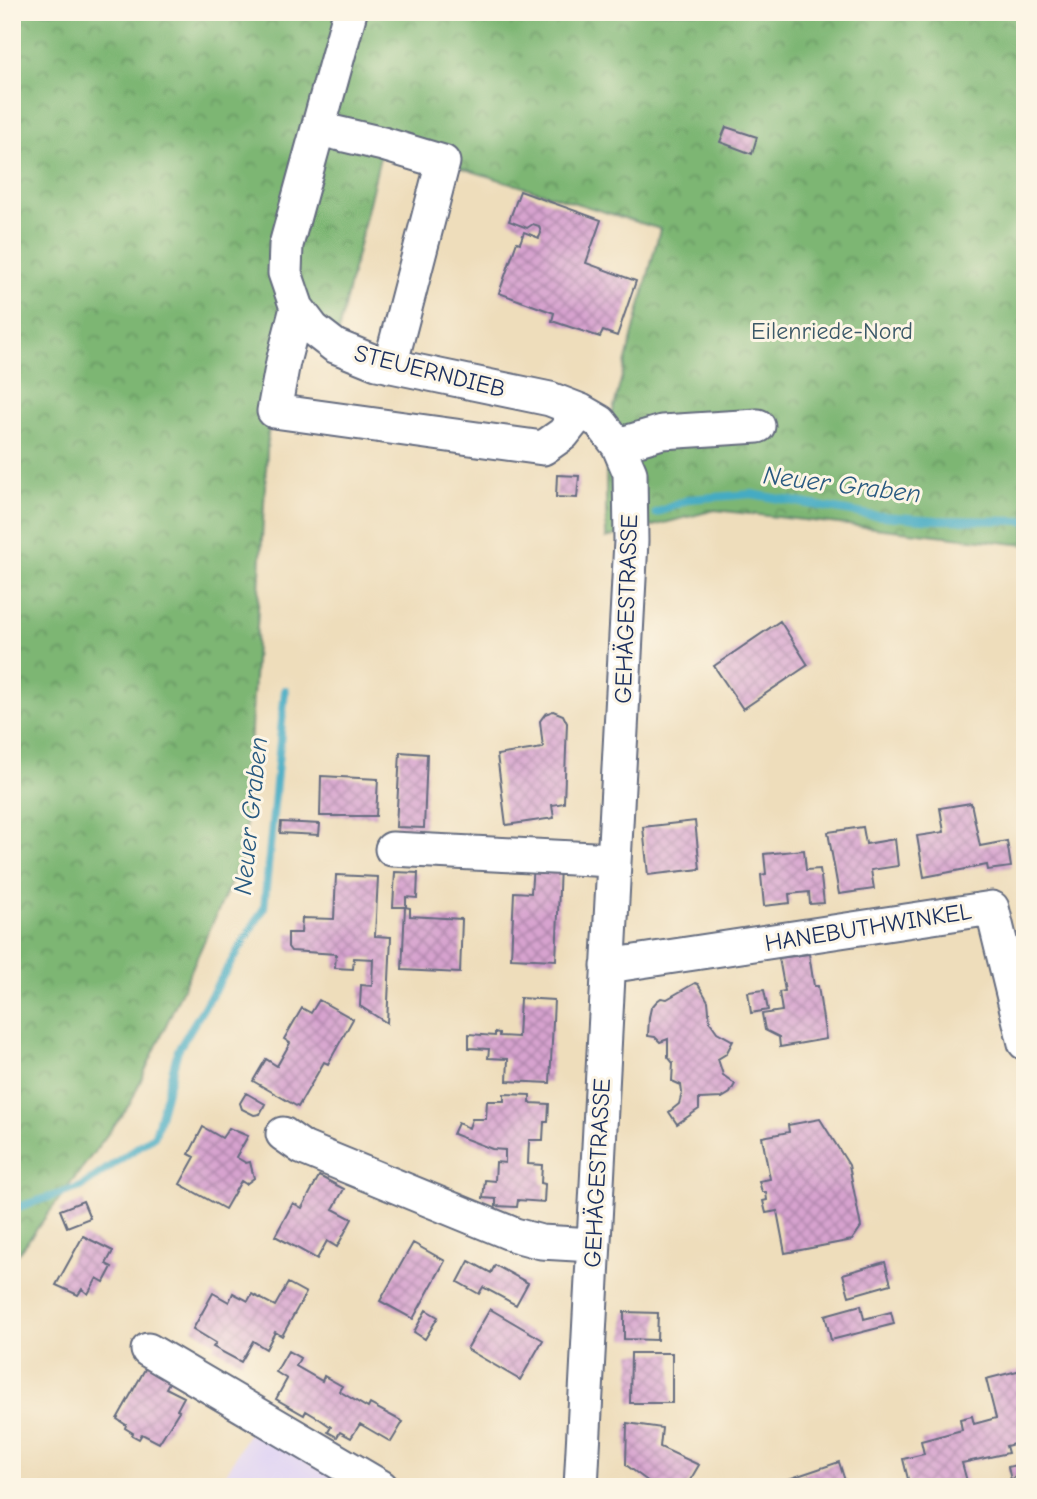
<svg xmlns="http://www.w3.org/2000/svg" width="1037" height="1499" font-family="'Comic Neue',sans-serif">
<style>
.built{fill:#e0d4f4}
.forest{fill:url(#forest-crowns);stroke:#4c7268;stroke-width:2}
.lines{fill:none;stroke-linecap:round;stroke-linejoin:round}
.stream{stroke:#44abc3;stroke-width:8}
.building{fill:url(#building-cross-hatch)}
.minor-casing{stroke:#656c7f;stroke-width:37}
.minor{stroke:#fff;stroke-width:33}
.labels{text-anchor:middle;dominant-baseline:central;stroke-width:6;stroke-linejoin:round;paint-order:stroke}
.park-label{font-size:24px;fill:#3b5868;stroke:#fcf5e5}
.street-label{font-size:24px;fill:#1b2f5e;stroke:#fcf5e5}
.water-label{font-size:26px;font-style:italic;fill:#295a81;stroke:#fcf5e5}
</style>
<defs>
<pattern id="forest-crowns" width="20" height="18" patternUnits="userSpaceOnUse" patternTransform="scale(1.75)"><rect width="20" height="18" fill="#7db673"/><path d="M2 6a3 3 0 1 1 6 0M12 15a3 3 0 1 1 6 0" fill="none" stroke="#669462"/></pattern>
<pattern id="building-cross-hatch" width="8" height="8" patternUnits="userSpaceOnUse" patternTransform="scale(1.75)"><rect width="8" height="8" fill="#d7a3cf"/><path d="M0 0l8 8M0 8l8-8" fill="none" stroke="#ae85ab"/></pattern>
</defs>
<rect width="100%" height="100%" fill="#fcf5e5"/>
<filter id="ink" filterUnits="userSpaceOnUse"><feTurbulence type="fractalNoise" baseFrequency=".0143" numOctaves="2"/><feDisplacementMap in="SourceGraphic" scale="14" xChannelSelector="R" yChannelSelector="G"/><feConvolveMatrix kernelMatrix="1 2 1 2 8 2 1 2 1" color-interpolation-filters="sRGB"/></filter>
<filter id="wash" filterUnits="userSpaceOnUse"><feTurbulence type="fractalNoise" baseFrequency=".00686" numOctaves="4" result="noise"/><feDisplacementMap in="SourceGraphic" scale="28" xChannelSelector="R" yChannelSelector="G"/><feGaussianBlur stdDeviation="1.57" result="paint"/><feColorMatrix in="noise" values="0 0 0 0 0 0 0 0 0 0 0 0 0 0 0 0 0 1.4 0 .05"/><feComposite in="paint" operator="in"/></filter>
<g filter="url(#wash)">
<rect width="100%" height="100%" fill="#edb"/>
<path class="built" d="M250,1430L351,1487H219Z"/>
<path class="forest" d="M12,12H1025V545L715,510L606,538V438L660,229L383,144L335,346L298,309L268,434L244,854L130,1104L12,1262Z"/>
<g class="lines">
<path class="stream" d="M656,513L690,499L752,494L869,515L937,520L1025,521
M12,1209L81,1187L155,1135L178,1050L264,908L285,690"/>
</g>
<g id="blocks">
<path class="building" d="M726,127L757,137L752,154L720,142Z
M520,191L601,220L586,263L636,281L617,336L603,331L600,337L552,321L554,313L499,293L517,242L520,243L524,232L539,238L541,233L539,226L533,224L527,228L509,221Z
M557,475L579,476L577,498L556,497Z
M780,621L808,665L743,709L714,666Z
M553,711L563,715L567,723L564,803L552,805L554,818L506,825L497,755L543,748L540,721L545,714Z
M400,752L427,754L424,828L396,827Z
M321,776L378,779L376,816H320Z
M971,803L980,846L1007,841L1011,867L988,870L987,865L924,877L917,836L944,832L940,808Z
M695,821L700,869L648,875L643,827Z
M281,822L320,824L319,835L280,833Z
M863,827L866,844L895,839L898,866L871,870L874,889L839,894L828,832Z
M804,850L806,870L820,869L824,903L810,904L809,892L789,894L790,903L764,906L761,875L766,874L764,854Z
M533,864L560,866L556,960L511,958L514,892L531,893Z
M395,872L418,873L417,898L406,897V907H393Z
M336,875L378,877L375,936L391,937L387,1023L360,1006L361,985L372,986L373,959L354,958L353,969L335,968L336,954L291,951L288,947V933H301L302,918L334,919Z
M405,907L410,908V916L462,919L460,973L402,970Z
M809,954L814,986H818L826,1039L780,1047L779,1037L765,1030L762,1014L782,1011L779,992L785,991L779,958Z
M695,983L698,984L708,1001L710,1022L717,1032L733,1041L726,1054L718,1059L723,1075L735,1084L730,1093L722,1098L699,1099V1109L677,1124L669,1112L679,1104L682,1093L681,1085L672,1081L673,1063L668,1057V1039L660,1042L655,1037L648,1036L649,1017L651,1008L657,1001L661,998L667,999Z
M764,990L768,1010L751,1013L748,992Z
M520,998L554,1000L550,1083L507,1081L508,1059L488,1058L489,1049L469,1048V1034L495,1036V1032L499,1033V1036L518,1037Z
M319,1000L353,1019L328,1064L324,1062L298,1107L253,1081L266,1059L277,1066L290,1043L284,1039L302,1008L311,1013Z
M246,1093L265,1104L260,1114L254,1115L242,1109L240,1103Z
M504,1094L530,1095V1103L549,1104L548,1122H544L543,1140H529L528,1164L542,1165L541,1183L545,1184L544,1202L518,1200L517,1207L496,1206V1199L483,1198L485,1180L495,1181L496,1162L505,1163V1150L492,1149L453,1134L458,1123L469,1128L472,1119H486L487,1101H504Z
M820,1119L849,1165L861,1227L852,1240L785,1253L777,1211L766,1213L763,1201L767,1200L766,1192H762L759,1181L770,1179L762,1137L789,1132L788,1125Z
M203,1127L222,1138L229,1128L248,1136L236,1157L246,1163L250,1162L254,1178L246,1184L241,1181L225,1209L180,1184L195,1157L189,1154Z
M319,1176L344,1189L333,1209L352,1219L337,1247L327,1241L317,1259L275,1236L293,1203L302,1208Z
M83,1201L90,1218L67,1227L60,1210Z
M83,1236L113,1251L106,1264L112,1267L104,1282L97,1278L88,1294L82,1289L78,1295L56,1285Z
M413,1243L445,1261L413,1319L380,1301Z
M469,1261L491,1273L495,1265L528,1283L516,1305L483,1287L479,1294L458,1282Z
M885,1262L891,1284L849,1296L843,1274Z
M288,1283L306,1293L282,1336L275,1332L266,1349L253,1341L241,1362L213,1347L216,1343L193,1329L213,1293L229,1302L233,1293L248,1301L252,1294L275,1306Z
M861,1305L864,1319L891,1312L894,1324L831,1340L825,1315Z
M490,1309L543,1340L520,1380L467,1349Z
M426,1310L438,1317L425,1339L414,1332Z
M624,1312L658,1313L657,1340L624,1339Z
M288,1351L300,1358L296,1366L322,1381L324,1376L342,1386L339,1391L368,1408L370,1404L403,1422L391,1442L360,1424L351,1438L340,1432L337,1437L328,1432L331,1427L321,1420L306,1411L304,1415L276,1399L287,1379L276,1372Z
M631,1353H672V1403H630Z
M149,1362L173,1375L166,1388L184,1397L177,1410L179,1411L159,1443L142,1434L139,1439L132,1435L133,1433L125,1428L126,1425L117,1419Z
M1025,1369V1438L1021,1439L1022,1442L1006,1446L1008,1453L962,1463L968,1485L960,1487H910L903,1459L924,1454L921,1441L962,1430L960,1419L972,1416L974,1424L996,1418L986,1379Z
M627,1423L662,1428L660,1447L699,1465L686,1487H646L649,1482L626,1465Z
M839,1462L847,1487H775L774,1484Z
M1025,1463V1470L1011,1480L1008,1467Z"/>
</g>
</g>
<g filter="url(#ink)">
<use href="#blocks" fill-opacity="0" stroke="#656c7f" stroke-width="2"/>
<g class="lines">
<defs>
<path id="minor" d="M350,12L286,245L285,273L297,308L313,329L335,346L377,363L550,399L581,411L600,422L618,445L630,473L631,541L581,1487
M319,129L383,144L443,162L390,366
M297,308L283,362L274,411L543,448L563,434L581,411
M618,445L662,432L758,426
M392,849L613,860
M608,966L992,908L1025,1043
M283,1134L303,1148L515,1235L541,1242L593,1245
M148,1350L381,1487"/>
</defs>
<use href="#minor" class="minor-casing"/>
<use href="#minor" class="minor"/>
</g>
</g>
<g class="labels">
<g class="park-label">
<text x="832" y="331">Eilenriede-Nord</text>
</g>
<g class="street-label">
<text transform="translate(430 371) rotate(14)">STEUERNDIEB</text>
<text transform="translate(626 609) rotate(-88)">GEHÄGESTRASSE</text>
<text transform="translate(868 927) rotate(-9)">HANEBUTHWINKEL</text>
<text transform="translate(597 1173) rotate(-87)">GEHÄGESTRASSE</text>
</g>
<g class="water-label">
<text transform="translate(842 485) rotate(7)">Neuer Graben</text>
<text transform="translate(251 816) rotate(-84)">Neuer Graben</text>
</g>
</g>
<rect width="1037" height="1499" fill="none" stroke="#fcf5e5" stroke-width="42"/>
</svg>
